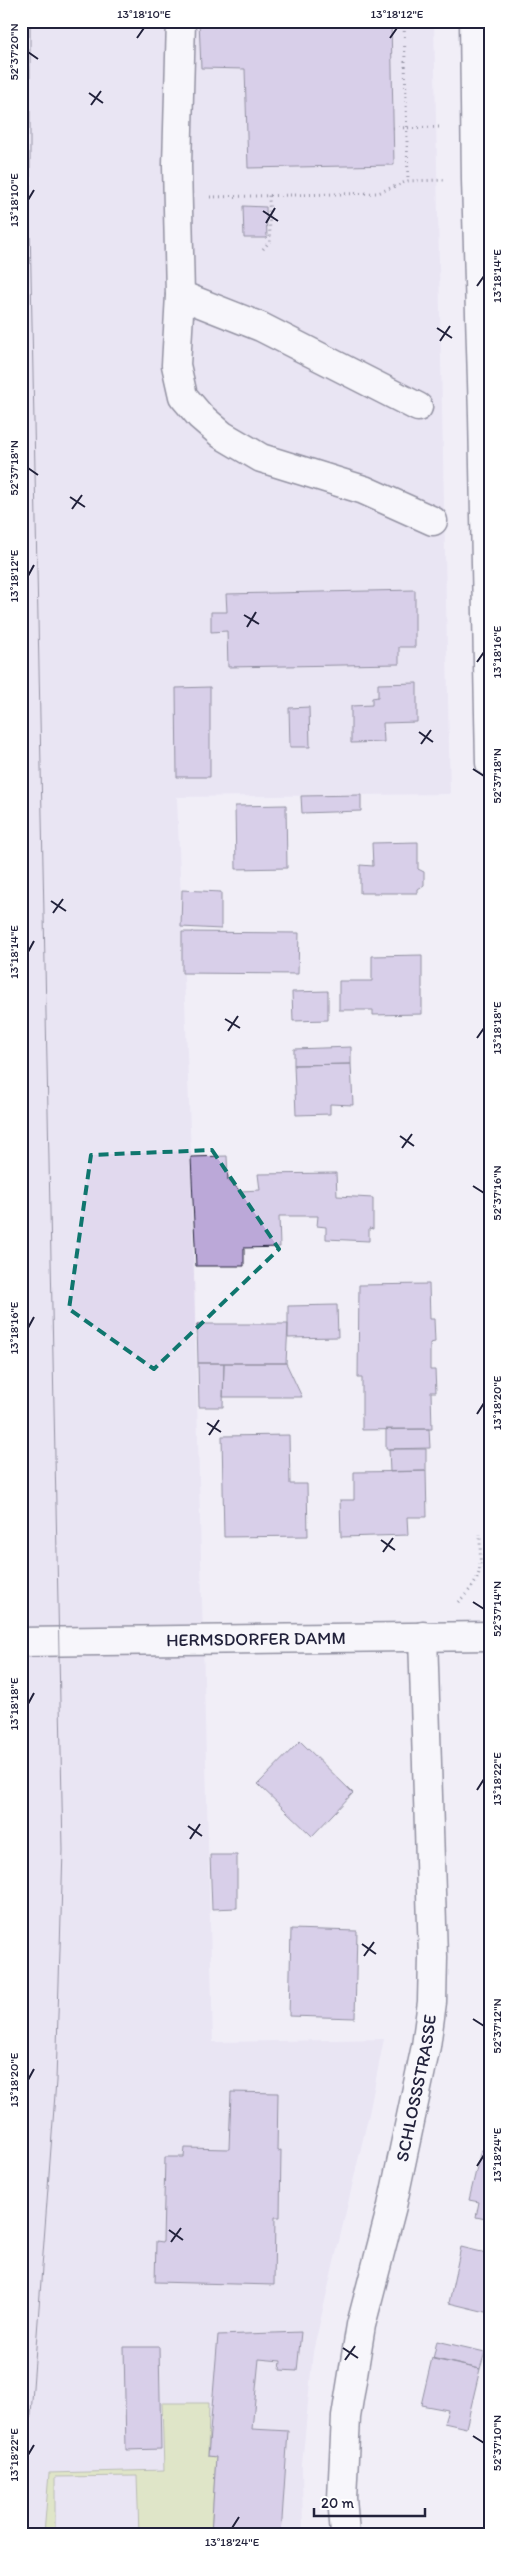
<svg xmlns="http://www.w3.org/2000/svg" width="511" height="2555" font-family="Itim,sans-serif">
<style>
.built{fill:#e1d9ee}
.green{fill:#cbda8e;stroke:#767e64}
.building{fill:#bba8d8;stroke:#22223b}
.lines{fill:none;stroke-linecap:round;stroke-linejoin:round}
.minor-casing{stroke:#22223b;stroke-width:31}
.major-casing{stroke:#22223b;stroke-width:31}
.path{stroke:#22223b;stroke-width:3;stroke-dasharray:1 4;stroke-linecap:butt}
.minor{stroke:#fff;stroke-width:28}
.major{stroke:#fff;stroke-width:28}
.tram{stroke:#22223b;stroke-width:1}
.marked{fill:none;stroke:#0f766e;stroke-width:4;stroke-dasharray:10 6;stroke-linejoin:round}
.ticks{fill:none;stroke:#22223b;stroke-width:2}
.labels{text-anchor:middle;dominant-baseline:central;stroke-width:4;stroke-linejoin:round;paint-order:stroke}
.street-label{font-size:18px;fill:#22223b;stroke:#fff}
.neatline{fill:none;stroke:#22223b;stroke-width:2}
.ticks-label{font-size:12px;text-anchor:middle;fill:#22223b}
</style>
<rect width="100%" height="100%" fill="#f1eef7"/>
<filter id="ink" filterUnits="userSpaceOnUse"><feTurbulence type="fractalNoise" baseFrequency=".02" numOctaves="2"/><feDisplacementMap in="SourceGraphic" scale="10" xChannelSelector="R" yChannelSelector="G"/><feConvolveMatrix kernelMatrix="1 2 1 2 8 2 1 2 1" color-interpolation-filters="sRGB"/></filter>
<g filter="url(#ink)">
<path class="built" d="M21,21H434L450,794L177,797L191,1155L213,2042L384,2039L369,2114L313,2352L302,2465L303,2534H21Z"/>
<path class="green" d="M162,2403H209L208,2456L216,2457L211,2534H139L137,2476L55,2477V2534H44L49,2473L164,2470Z"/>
<path class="building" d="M199,21H391L394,165L248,168L245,69L201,68Z
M243,206L266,207L267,238H244Z
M415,590V647H399V664L228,667L227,631L211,632V612H227L226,594Z
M417,683V722L383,723L384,742L351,743V706L372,705V698L378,697V684Z
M210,687V777H177L176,688Z
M309,707L310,747H290L289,708Z
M361,795V811L302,813L301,796Z
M286,805L287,868L236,869L235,806Z
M418,842V869L424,872V885L418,889V893H360V865L373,866L372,843Z
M182,890L221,892V929L181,927Z
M182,932L299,933L298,974L182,973Z
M422,955V1014L373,1015V1010H339V981H372V956Z
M328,991V1020L293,1021L292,992Z
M351,1047V1064L294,1065V1049Z
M351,1064L353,1105L330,1104V1114L296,1115L294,1065Z
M227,1156L228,1180L241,1191L260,1190L258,1174L336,1173L337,1196L373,1198V1229L369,1228V1241L326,1239V1227L317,1226L318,1216H279L280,1247L244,1248V1266H196L191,1157Z
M429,1284L430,1319H434L435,1342L430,1343V1370H435L436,1392H431L432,1429L362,1430V1378H358L359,1285Z
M337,1305L338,1337L288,1338V1306Z
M197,1324H288L286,1363H198Z
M198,1363H224L223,1407H199Z
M224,1363H286L302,1397H223Z
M386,1429H429L430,1448L386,1449Z
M289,1435L290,1484H307L308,1536L224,1537L222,1436Z
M389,1449H426V1471L390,1472Z
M426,1471L427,1517H407L408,1535L341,1537L340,1500H354V1472Z
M300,1741L353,1793L312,1836L258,1784Z
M210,1855H237V1908L212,1909Z
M291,1929L357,1931L355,2018L289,2016Z
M231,2092L278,2093L277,2151L281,2150L280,2217H275L274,2285L155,2282L156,2241L163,2242L165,2157H184L185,2148L229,2149Z
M481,2150L490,2153V2220L476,2217L479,2202L469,2200Z
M461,2247L490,2254V2313L449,2303Z
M301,2332L297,2371L280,2370L281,2361L259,2359L252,2429L288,2431L281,2534H211L216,2457L208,2456L218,2335Z
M437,2341L485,2352L480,2369L433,2359Z
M124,2347H159L161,2449L126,2450Z
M432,2358L480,2369L466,2428L444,2423L448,2410L421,2405Z"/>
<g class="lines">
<defs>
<g id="minor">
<path d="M181,21L177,165L180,295L176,365L183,396L200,416L222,435L261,458L364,490L433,521"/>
<path d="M474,21L476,180L483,415L490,763"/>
<path d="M180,295L261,327L418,407"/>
<path id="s1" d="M345,2534L342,2498L346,2417L361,2325L392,2206L426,2046L432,2002L433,1957L423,1636"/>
</g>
<g id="major">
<path id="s2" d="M21,1642L490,1636"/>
</g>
</defs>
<use href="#minor" class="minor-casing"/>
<use href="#major" class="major-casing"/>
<path class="path" d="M404,21L408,181
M393,128L442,127
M210,197L378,193L408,181L444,180
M263,249L270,241L269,195
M458,1602C485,1577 480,1569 480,1534"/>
<use href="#minor" class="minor"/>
<use href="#major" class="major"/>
<path class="tram" d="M22,2534L56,2081L63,1850L30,225V21"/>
</g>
</g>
<path d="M0 0H511V2555H0ZM212,1150L279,1249L154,1369L69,1309L91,1155Z" fill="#f1eef7" fill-opacity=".55" fill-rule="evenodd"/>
<path class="marked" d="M212,1150L279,1249L154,1369L69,1309L91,1155Z"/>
<path class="ticks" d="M137,38L144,28M390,38L397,28M28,52L38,59M89,93L103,103M91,105L101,91M28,200L34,190M263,211L278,221M266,223L275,208M477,286L484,276M437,328L452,338M440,341L450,326M28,468L38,475M70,497L85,507M72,509L82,495M28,576L34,565M244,615L259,624M247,627L256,612M477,662L484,652M419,732L433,742M421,744L431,730M473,769L484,776M51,901L66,911M53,913L63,899M28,952L34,941M225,1019L240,1028M228,1031L238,1016M477,1038L484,1028M400,1136L414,1146M402,1148L412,1134M473,1186L484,1193M28,1328L34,1317M477,1414L484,1403M207,1423L221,1432M209,1435L219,1420M381,1540L395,1550M383,1552L393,1538M473,1602L484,1609M28,1704L34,1693M477,1790L484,1779M188,1826L202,1836M190,1839L200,1824M362,1944L376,1954M364,1956L374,1942M473,2019L484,2026M28,2080L34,2069M477,2166L484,2155M169,2230L183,2240M171,2242L181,2228M343,2348L358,2358M345,2360L355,2346M473,2436L484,2443M28,2455L34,2445M232,2528L239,2517"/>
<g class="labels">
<g class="street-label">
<text stroke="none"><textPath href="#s2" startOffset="235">HERMSDORFER DAMM</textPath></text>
<text stroke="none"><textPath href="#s1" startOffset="454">SCHLOSSSTRASSE</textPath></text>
</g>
</g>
<rect width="511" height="2555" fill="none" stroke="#fff" stroke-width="55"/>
<path d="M314 2508v8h111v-8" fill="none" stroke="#22223b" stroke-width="2.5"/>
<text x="321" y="2508" font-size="15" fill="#22223b" stroke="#ffffff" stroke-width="4" paint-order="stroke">20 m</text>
<rect x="28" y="28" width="456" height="2500" class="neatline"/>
<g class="ticks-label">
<text x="144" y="18">13°18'10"E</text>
<text x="397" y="18">13°18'12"E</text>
<text transform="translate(14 52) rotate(-90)" y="4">52°37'20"N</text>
<text transform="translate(14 200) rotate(-90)" y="4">13°18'10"E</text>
<text transform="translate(497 276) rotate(-90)" y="4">13°18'14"E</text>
<text transform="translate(14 468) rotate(-90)" y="4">52°37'18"N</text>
<text transform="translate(14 576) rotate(-90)" y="4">13°18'12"E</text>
<text transform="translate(497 652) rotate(-90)" y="4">13°18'16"E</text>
<text transform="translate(497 776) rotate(-90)" y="4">52°37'18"N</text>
<text transform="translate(14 952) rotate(-90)" y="4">13°18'14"E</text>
<text transform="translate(497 1028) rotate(-90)" y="4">13°18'18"E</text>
<text transform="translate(497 1193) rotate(-90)" y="4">52°37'16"N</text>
<text transform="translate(14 1328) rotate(-90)" y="4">13°18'16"E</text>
<text transform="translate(497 1403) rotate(-90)" y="4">13°18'20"E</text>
<text transform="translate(497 1609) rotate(-90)" y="4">52°37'14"N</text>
<text transform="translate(14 1704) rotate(-90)" y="4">13°18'18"E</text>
<text transform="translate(497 1779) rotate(-90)" y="4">13°18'22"E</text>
<text transform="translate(497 2026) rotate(-90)" y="4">52°37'12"N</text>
<text transform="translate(14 2080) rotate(-90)" y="4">13°18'20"E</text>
<text transform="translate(497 2155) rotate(-90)" y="4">13°18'24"E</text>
<text transform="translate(497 2443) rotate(-90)" y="4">52°37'10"N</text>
<text transform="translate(14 2455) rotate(-90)" y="4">13°18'22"E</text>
<text x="232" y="2546">13°18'24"E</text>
</g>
</svg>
